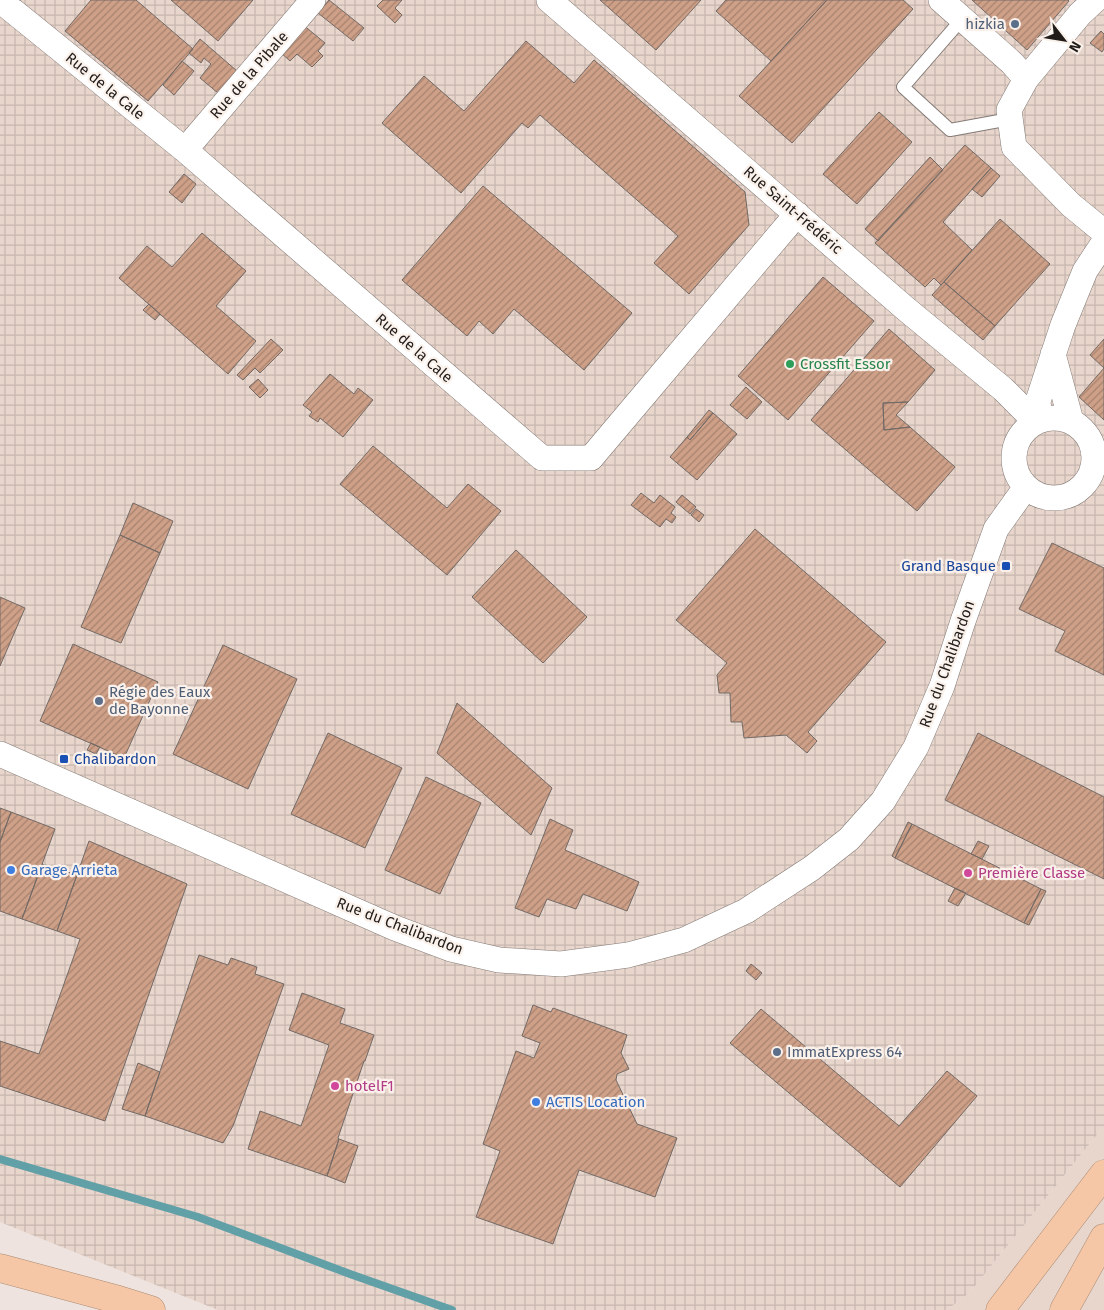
<svg xmlns="http://www.w3.org/2000/svg" width="1104" height="1310" font-family="'Fira Sans',sans-serif">
<style>
.built{fill:#e8d6cd}
.industrial{fill:url(#industrial-grid)}
.lines{fill:none;stroke-linecap:round;stroke-linejoin:round}
.stream{stroke:#62a0a7;stroke-width:8}
.building{fill:url(#building-hatch);stroke:#736a66}
.lane-casing{stroke:#847b76;stroke-width:14}
.street-casing{stroke:#847b76;stroke-width:26}
.highway-casing{stroke:#aa8b75;stroke-width:29}
.lane{stroke:#fff;stroke-width:12}
.street{stroke:#fff;stroke-width:25}
.highway{stroke:#f5c7a6;stroke-width:28}
.service-dot{fill:#5c6f8a;stroke:#fbf1eb;stroke-width:2}
.leisure-dot{fill:#2e9e5b;stroke:#fbf1eb;stroke-width:2}
.transit-dot{fill:#1a4fb4;stroke:#fbf1eb;stroke-width:2}
.shop-dot{fill:#3f7fe0;stroke:#fbf1eb;stroke-width:2}
.hotel-dot{fill:#d1479c;stroke:#fbf1eb;stroke-width:2}
.labels{text-anchor:middle;dominant-baseline:central;stroke-width:4.5;stroke-linejoin:round;paint-order:stroke}
.service-label{font-size:15px;fill:#4e5e75;stroke:#fbf1eb;text-anchor:start}
.street-label{font-size:15px;fill:#201c1a;stroke:#fbf1eb}
.leisure-label{font-size:15px;fill:#27864d;stroke:#fbf1eb;text-anchor:start}
.transit-label{font-size:15px;fill:#164399;stroke:#fbf1eb;text-anchor:end}
.shop-label{font-size:15px;fill:#366cbe;stroke:#fbf1eb;text-anchor:start}
.hotel-label{font-size:15px;fill:#b23c85;stroke:#fbf1eb;text-anchor:start}
</style>
<defs>
<pattern id="industrial-grid" width="8" height="8" patternUnits="userSpaceOnUse" patternTransform="scale(1.25)"><rect width="8" height="8" fill="#e8d6cd"/><path d="M0 4h8M4 0v8" fill="none" stroke="#c7b7af"/></pattern>
<pattern id="building-hatch" width="6" height="6" patternUnits="userSpaceOnUse" patternTransform="scale(1.25)"><rect width="6" height="6" fill="#cea088"/><path d="M-1 1l2-2M0 6l6-6M5 7l2-2" fill="none" stroke="#a7826e"/></pattern>
</defs>
<rect width="100%" height="100%" fill="#eee3de"/>
<path class="built" d="M1104,1126V1310H947L970,1292Z"/>
<path class="industrial" d="M0,0H1104V1126L970,1292L947,1310H218L0,1222Z"/>
<g class="lines">
<path class="stream" d="M0,1159L198,1217L350,1274L452,1310"/>
</g>
<path class="building" d="M91,0H136L193,49L148,101L65,31Z
M171,0H253L218,41Z
M329,0L364,28L353,41L318,13Z
M383,0H402L395,8L402,15L395,23L377,6Z
M600,0H701L656,50Z
M726,0H827L771,61L716,11Z
M827,0H903L913,9L792,143L739,96Z
M972,0H1068L1069,1L1027,50Z
M302,24L325,43L318,51L323,56L312,67L297,54L290,61L279,51Z
M1101,31L1104,34V49L1102,52L1090,43Z
M200,39L237,71L218,93L200,78L211,64L204,58L201,63L189,53Z
M526,41L574,83L594,60L745,192L749,225L689,294L654,263L678,236L540,115L528,128L522,123L461,193L382,123L424,76L464,111Z
M182,61L194,71L174,95L163,85Z
M879,112L912,142L857,204L823,174Z
M965,145L991,168L943,222L972,250L941,285L934,278L925,287L875,243Z
M930,157L943,170L878,241L865,229Z
M991,168L1000,176L982,197L972,189Z
M184,174L196,184L182,203L169,192Z
M483,186L632,313L584,370L514,309L493,334L479,321L467,336L402,280Z
M1000,219L1050,264L995,326L944,282Z
M202,233L246,271L216,306L256,341L228,374L119,278L147,246L172,267Z
M823,277L874,321L788,420L738,376Z
M944,282L995,326L983,340L932,295Z
M149,304L160,314L155,320L143,310Z
M889,329L935,370L908,402L883,403L884,430L910,427L955,467L917,511L811,420Z
M271,339L283,350L260,373L255,368L243,380L237,375Z
M1104,339V420L1079,397L1104,368L1090,355Z
M330,374L354,394L358,388L373,400L343,437L320,418L318,422L309,416L312,412L303,405Z
M258,379L268,390L260,398L249,387Z
M746,387L762,402L747,419L730,405Z
M908,402L896,415L910,427L884,430L883,403Z
M709,410L713,413L690,440L687,437Z
M713,413L737,434L697,480L670,457L687,437L690,440Z
M373,446L447,508L468,484L501,511L447,575L340,484Z
M641,493L654,503L660,495L675,507L671,513L676,517L672,523L666,519L660,527L631,505Z
M682,495L696,507L690,514L676,502Z
M133,503L173,521L160,553L120,535Z
M696,509L704,515L699,522L691,515Z
M755,529L886,642L808,732L817,741L807,753L786,735L744,738L742,722H731L730,693H719L717,675L727,663L676,620Z
M120,535L160,553L121,643L81,627Z
M1052,543L1104,568V675L1055,651L1065,631L1019,609Z
M516,550L587,617L543,663L472,597Z
M0,597L25,608L0,666Z
M73,644L158,682L124,758L40,721Z
M223,645L297,679L248,789L173,754Z
M457,703L552,788L531,835L437,753Z
M328,733L402,768L365,848L291,814Z
M978,733L1104,797V879L945,800Z
M91,743L100,747L96,754L87,750Z
M426,777L481,803L440,894L385,870Z
M0,808L11,812L0,842Z
M11,812L55,829L22,919L0,911V842Z
M550,819L573,830L565,850L639,882L627,911L583,894L576,909L547,899L539,917L515,908Z
M908,822L912,824L895,858L892,856Z
M912,824L1041,889L1024,923L895,858Z
M89,841L187,884L105,1121L0,1086V1041L39,1054L80,939L57,931Z
M978,841L989,846L982,859L971,854Z
M42,864L77,875L57,931L22,919Z
M955,888L966,893L958,906L948,901Z
M1041,889L1046,891L1029,925L1024,923Z
M199,955L228,965L231,958L257,967L255,974L284,984L233,1126L223,1143L145,1116Z
M751,964L762,973L756,980L746,971Z
M302,993L345,1009L340,1023L374,1035L365,1061H364L338,1138L339,1139L327,1176L248,1149L260,1111L301,1126L329,1045L289,1030Z
M533,1005L551,1012L553,1008L627,1035L621,1053L629,1069L617,1074L616,1080L637,1124L677,1138L655,1197L579,1170L553,1244L476,1217L500,1151L483,1144L516,1051L534,1058L540,1043L522,1036Z
M761,1009L899,1126L947,1071L977,1096L900,1187L730,1043Z
M138,1063L160,1072L145,1116L122,1109Z
M339,1139L358,1146L345,1183L327,1176Z"/>
<g class="lines">
<defs>
<path id="lane" d="M962,19L903,87L950,130L1010,119"/>
<path id="street" d="M7,0V6L185,150L542,458H591L797,214
M549,0L906,309L1003,389L1036,422
M941,0L1012,63L1026,79L1009,110L1014,147L1071,205L1104,232
M1026,79L1080,14L1095,0
M185,150L313,0
M1053,354L1071,421
M1014 458a40 40 0 1 1 80 0a40 40 0 1 1-80 0Z
M1040,420L1038,401L1063,325L1085,271L1104,242
M0,754L395,928L451,949L499,960L561,964L628,955L684,940L746,911L812,868L849,839L883,801L916,747L942,686L963,621L996,529L1026,487"/>
<path id="highway" d="M0,1268L119,1300L151,1310
M1000,1310L1104,1174
M1064,1310L1104,1238"/>
</defs>
<use href="#lane" class="lane-casing"/>
<use href="#street" class="street-casing"/>
<use href="#highway" class="highway-casing"/>
<use href="#lane" class="lane"/>
<use href="#street" class="street"/>
<use href="#highway" class="highway"/>
</g>
<g class="service-dot">
<circle cx="1015" cy="24" r="5"/>
<circle cx="99" cy="701" r="5"/>
<circle cx="777" cy="1052" r="5"/>
</g>
<circle class="leisure-dot" cx="790" cy="364" r="5"/>
<g class="transit-dot">
<rect x="1001" y="561" width="10" height="10" rx="2.5"/>
<rect x="59" y="754" width="10" height="10" rx="2.5"/>
</g>
<g class="shop-dot">
<circle cx="11" cy="870" r="5"/>
<circle cx="536" cy="1102" r="5"/>
</g>
<g class="hotel-dot">
<circle cx="968" cy="873" r="5"/>
<circle cx="335" cy="1086" r="5"/>
</g>
<g class="labels">
<g class="service-label">
<text x="1005" y="24" text-anchor="end">hizkia</text>
<text x="109" y="692">Régie des Eaux<tspan x="109" dy="17">de Bayonne</tspan></text>
<text x="787" y="1052">ImmatExpress 64</text>
</g>
<g class="street-label">
<text transform="translate(249 75) rotate(-49)">Rue de la Pibale</text>
<text transform="translate(105 86) rotate(39)">Rue de la Cale</text>
<text transform="translate(793 210) rotate(41)">Rue Saint-Frédéric</text>
<text transform="translate(414 348) rotate(41)">Rue de la Cale</text>
<text transform="translate(947 664) rotate(-70)">Rue du Chalibardon</text>
<text transform="translate(400 926) rotate(21)">Rue du Chalibardon</text>
</g>
<g class="leisure-label">
<text x="800" y="364">Crossfit Essor</text>
</g>
<g class="transit-label">
<text x="996" y="566">Grand Basque</text>
<text x="74" y="759" text-anchor="start">Chalibardon</text>
</g>
<g class="shop-label">
<text x="21" y="870">Garage Arrieta</text>
<text x="546" y="1102">ACTIS Location</text>
</g>
<g class="hotel-label">
<text x="978" y="873">Première Classe</text>
<text x="345" y="1086">hotelF1</text>
</g>
</g>
<g transform="translate(1064 40) rotate(121)" stroke="#fbf1eb" stroke-width="4" paint-order="stroke">
<path d="M0-4L9 19L0 12L-9 19Z" fill="#201c1a"/>
<text y="-8" font-size="14" font-weight="bold" text-anchor="middle" fill="#201c1a">N</text>
</g>
</svg>
